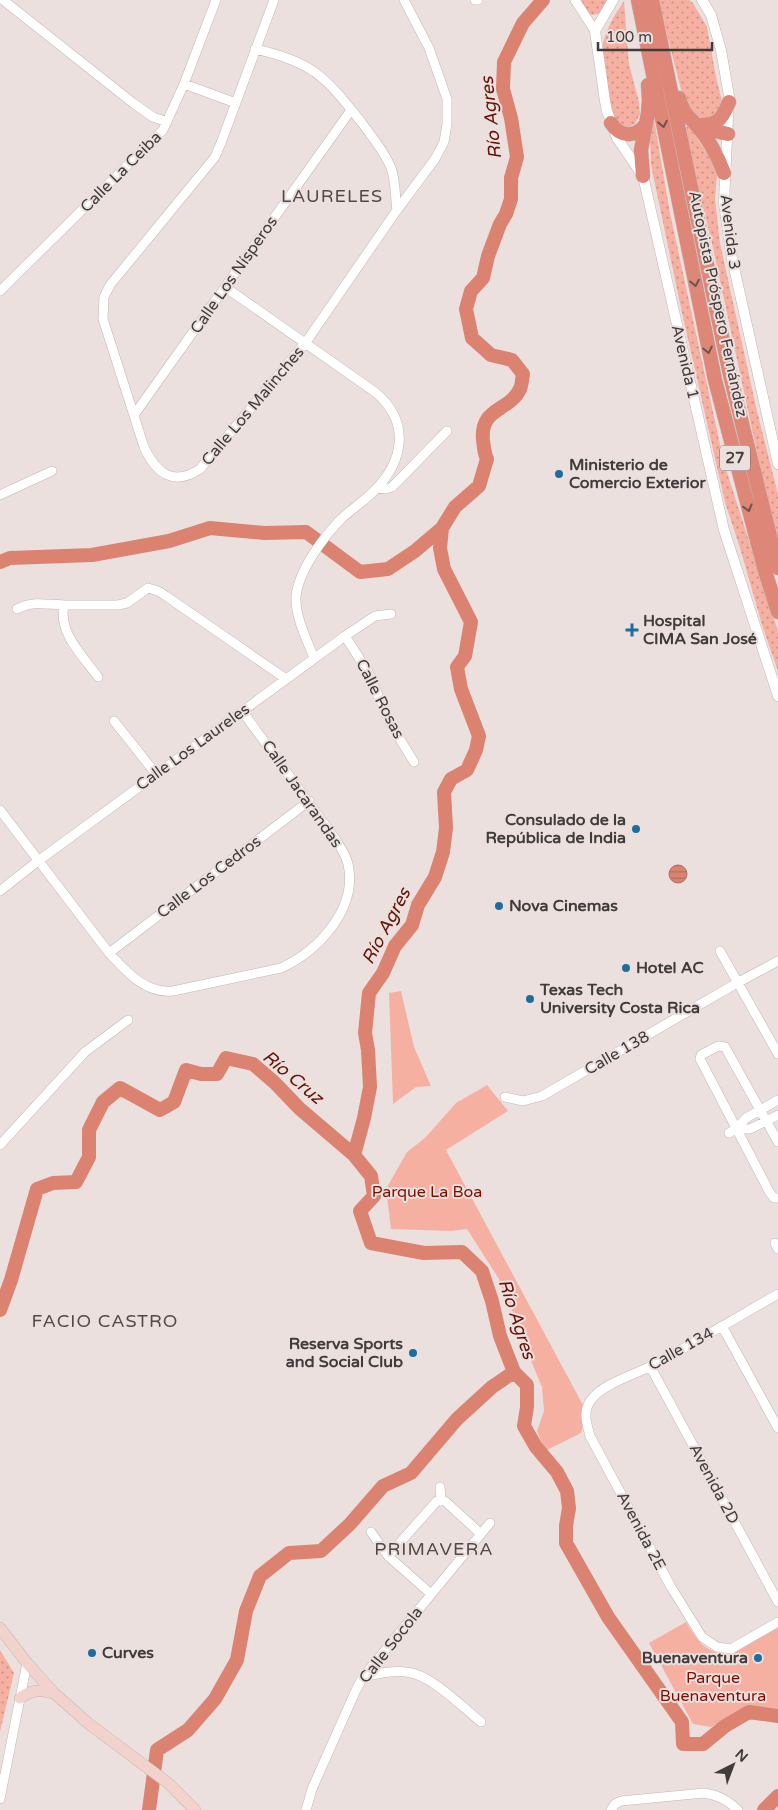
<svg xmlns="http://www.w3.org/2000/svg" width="778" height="1810" font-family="'Varela Round',sans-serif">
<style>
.grass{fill:url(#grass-dots)}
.green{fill:#f6b0a2}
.water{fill:url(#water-rules);stroke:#ac6d61}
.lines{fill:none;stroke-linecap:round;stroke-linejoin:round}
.river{stroke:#db8271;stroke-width:14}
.minor-casing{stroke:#c1b7b5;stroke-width:10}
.tertiary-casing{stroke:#c1b7b5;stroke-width:11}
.secondary-casing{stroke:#c1b7b5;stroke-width:12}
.trunk-casing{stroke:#c2c1c0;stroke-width:15}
.minor{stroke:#fff;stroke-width:9}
.tertiary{stroke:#fff;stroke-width:10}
.secondary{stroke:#f2d2cc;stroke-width:11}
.trunk{stroke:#de8778;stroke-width:14}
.oneway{stroke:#6f524d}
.poi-dot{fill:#1d6d9f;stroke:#ebe0de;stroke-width:2}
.labels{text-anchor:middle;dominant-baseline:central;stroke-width:4;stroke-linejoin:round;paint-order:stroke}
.shield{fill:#ebe0de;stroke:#736d6c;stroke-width:1}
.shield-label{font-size:15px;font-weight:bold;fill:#403c3b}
.street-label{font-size:16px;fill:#403c3b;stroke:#ebe0de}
.poi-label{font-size:16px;font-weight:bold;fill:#403c3b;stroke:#ebe0de;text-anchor:start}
.park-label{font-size:16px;fill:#7c0f01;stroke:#ebe0de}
.water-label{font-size:18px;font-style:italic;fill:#631308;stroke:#ebe0de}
.neighbourhood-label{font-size:18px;letter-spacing:1px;fill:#524947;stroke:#ebe0de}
</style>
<defs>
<pattern id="grass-dots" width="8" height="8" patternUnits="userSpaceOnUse" patternTransform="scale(1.25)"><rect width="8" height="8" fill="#f6b0a2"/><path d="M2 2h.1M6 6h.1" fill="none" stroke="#c99085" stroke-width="1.8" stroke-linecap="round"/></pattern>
<pattern id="water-rules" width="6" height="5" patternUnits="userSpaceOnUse" patternTransform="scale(1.25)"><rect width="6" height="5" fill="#db8271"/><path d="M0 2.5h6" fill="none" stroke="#b36c5e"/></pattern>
</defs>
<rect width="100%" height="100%" fill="#ebe0de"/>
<path class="grass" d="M577,0H613L599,14L591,15Z
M658,0H689L693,3L707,27L716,77L723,105L718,116L699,122L683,97Z
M624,1L629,64L639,102L640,114L635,124L629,127L618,124L613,117C601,65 591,49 624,1Z
M654,119L670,213L724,463L778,631V671L763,628L740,548L725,502L682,313L651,165L650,138Z
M688,125L715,165L717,175L715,199L720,243L756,407L778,494V550L711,239L685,135L686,128Z
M0,1650L14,1673L0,1732Z"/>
<path class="green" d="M401,991L414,1047L431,1086L416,1087L393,1104L389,993Z
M487,1085L508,1111L446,1150L584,1407L585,1417L581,1433L545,1451L537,1431L544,1411L542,1387L532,1363L524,1330L507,1302L499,1279L467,1229L451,1231L391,1229L386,1189L407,1152L425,1138L456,1103Z
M686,1622C698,1641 702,1649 724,1655L778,1626V1711L755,1708L730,1717L711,1727L693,1724L649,1643Z"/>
<path class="water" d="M669 874a9 9 0 1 1 18 0a9 9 0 1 1-18 0Z"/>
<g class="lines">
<path class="river" d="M543,0L523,23L504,62L503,89L511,118L517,157L511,178V199L506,214L500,224L488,256L483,278L471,291L466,309L472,338L491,355L512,360L523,374C522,378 522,385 520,389C509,412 480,407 483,440C484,447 484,453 487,459L479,486L455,507L442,528L440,548L444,569L471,622L465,656L457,667L461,689L479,736L476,750L467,770L451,779L444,792L446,828L443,852L435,877L418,905L412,925L395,946L383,973L369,993L365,1033L368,1050L370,1087L364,1118L354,1155L371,1176L374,1196L360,1211L371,1243L424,1253L462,1252L482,1271L492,1301L500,1336L514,1372L527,1385V1407L524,1426L536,1447L557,1472L567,1491L569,1508L566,1526V1543L608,1617L682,1722L683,1744H703L725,1726L749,1712L778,1716
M0,562L10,558L92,555L169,541L210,528L265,533L306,532L360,572L388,569L415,551L442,528
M0,1310L11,1280L37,1189L53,1183L76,1182L89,1157V1130L103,1102L120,1088L160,1110L174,1102L186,1070L201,1074H217L226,1058L253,1064L275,1083L300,1109L354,1155
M149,1810L157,1750L188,1730L215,1699L237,1660L246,1611L260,1576L289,1553L321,1551L350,1524L383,1486L411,1473L457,1419L492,1387L514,1372
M764,1810L778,1796"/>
<defs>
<path id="minor" d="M3,0L133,103L153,117L167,122
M274,0L221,143L215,157L110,285L104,297L103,319L144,447C156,473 173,487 200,469L306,342L397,210L435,159L444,142L447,124V99L429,48L404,0
M475,0H478
M575,0L595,31
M255,49C314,62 325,77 362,123C372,137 385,152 391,168C396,181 395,197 397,210
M184,84L236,103
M225,287L375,392C410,421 405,460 374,491C364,501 352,509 342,518C324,536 299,570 296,596C295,617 307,640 314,658
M0,291L163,130L184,84L216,0
M134,415L351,110
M377,488L386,489L392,487L447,431
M0,495L52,471
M64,605C58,633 83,656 98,677
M17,609C34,600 49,605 67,605C84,605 101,605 118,605L127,603L148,588L158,591L166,596L286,679
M345,636L368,672L390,723L414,762
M114,721L156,774
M0,810L109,953C126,971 145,994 173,991L281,968C318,951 358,909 348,864C346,855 340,847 336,840L242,711
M0,891L38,861L345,636L375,616L391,614
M720,951L778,1054
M109,953L309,801
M505,1097L523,1101L542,1096L737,983L778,961
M736,1129H750L778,1115
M729,1133L736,1129L746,1118L778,1100
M778,1142L725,1047L718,1046L701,1055L700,1059L770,1193L774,1198H778
M0,1145L85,1052L128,1020
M775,1243L778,1249
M778,1294C736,1318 694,1343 651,1366C634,1375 602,1384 591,1400C582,1412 587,1424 590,1436L671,1587L702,1637L717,1647L731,1649L778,1622
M722,1326L778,1428
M650,1366L778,1602
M440,1487L441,1499
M371,1532L388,1556
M431,1594L388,1556L437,1501L441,1499L446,1502L481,1534
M363,1677C377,1674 393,1670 406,1672C431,1674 462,1707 481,1722
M0,1799L27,1663
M306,1810L312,1789L356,1690L363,1677L490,1523
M611,1810L615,1804L621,1801L704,1793C718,1795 727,1800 738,1810"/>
<path id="tertiary" d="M613,0L595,31L605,101L607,111L617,138L643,176L724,530L778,696
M702,0L711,15L721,50L729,96L724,203L731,254L778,464"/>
<path id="secondary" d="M0,1628L27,1663L54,1693L89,1724L168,1783L195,1810
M20,1698C31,1690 41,1689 53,1693"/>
<path id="trunk" d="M638,0L715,380L765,571L778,612
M652,0L730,375L778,568
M679,98C684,115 688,115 698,127C710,141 718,157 724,173
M611,123C620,137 635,138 645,125
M697,125C717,126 722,120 729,102
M702,128L728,134
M643,176L641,150L648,113L649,100L648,85"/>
</defs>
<use href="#minor" class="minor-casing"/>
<use href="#tertiary" class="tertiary-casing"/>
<use href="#secondary" class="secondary-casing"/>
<use href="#trunk" class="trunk-casing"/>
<use href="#minor" class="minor"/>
<use href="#tertiary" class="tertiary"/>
<use href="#secondary" class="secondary"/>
<use href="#trunk" class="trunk"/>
</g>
<defs><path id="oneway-chevron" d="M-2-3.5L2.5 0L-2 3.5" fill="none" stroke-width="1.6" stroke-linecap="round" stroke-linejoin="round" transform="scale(1.25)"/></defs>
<g class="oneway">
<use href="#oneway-chevron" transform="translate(663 124) rotate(79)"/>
<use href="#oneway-chevron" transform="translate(695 283) rotate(79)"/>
<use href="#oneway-chevron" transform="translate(708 350) rotate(78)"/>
<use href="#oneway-chevron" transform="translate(748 508) rotate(75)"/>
</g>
<g class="poi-dot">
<circle cx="559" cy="474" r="5"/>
<path d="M629.5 622.5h5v5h5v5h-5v5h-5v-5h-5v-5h5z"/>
<circle cx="636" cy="829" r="5"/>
<circle cx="499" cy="906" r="5"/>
<circle cx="626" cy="968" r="5"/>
<circle cx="530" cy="999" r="5"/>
<circle cx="413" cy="1353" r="5"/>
<circle cx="92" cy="1653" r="5"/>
<circle cx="758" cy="1658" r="5"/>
</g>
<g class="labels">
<rect class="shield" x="720" y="445.5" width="30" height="25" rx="4"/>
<g class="shield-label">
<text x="735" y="458">27</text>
</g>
<g class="street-label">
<text transform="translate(121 172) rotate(-45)">Calle La Ceiba</text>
<text transform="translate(730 232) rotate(83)">Avenida 3</text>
<text transform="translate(234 275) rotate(-55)">Calle Los Nísperos</text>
<text transform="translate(718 304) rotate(78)">Autopista Próspero Fernández</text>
<text transform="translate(685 362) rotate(77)">Avenida 1</text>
<text transform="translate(253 406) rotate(-50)">Calle Los Malinches</text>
<text transform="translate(380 699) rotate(63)">Calle Rosas</text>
<text transform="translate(193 747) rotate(-36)">Calle Los Laureles</text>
<text transform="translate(302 794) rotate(55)">Calle Jacarandas</text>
<text transform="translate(209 877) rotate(-37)">Calle Los Cedros</text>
<text transform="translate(617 1053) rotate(-30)">Calle 138</text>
<text transform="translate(681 1349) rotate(-29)">Calle 134</text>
<text transform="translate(714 1484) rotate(62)">Avenida 2D</text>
<text transform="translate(641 1531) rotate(62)">Avenida 2E</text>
<text transform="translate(391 1645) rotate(-52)">Calle Socola</text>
</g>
<g class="poi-label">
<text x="569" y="465">Ministerio de<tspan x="569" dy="18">Comercio Exterior</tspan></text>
<text x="643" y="621">Hospital<tspan x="643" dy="18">CIMA San José</tspan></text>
<text x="626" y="820" text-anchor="end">Consulado de la<tspan x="626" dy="18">República de India</tspan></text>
<text x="509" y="906">Nova Cinemas</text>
<text x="636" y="968">Hotel AC</text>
<text x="540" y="990">Texas Tech<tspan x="540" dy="18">University Costa Rica</tspan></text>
<text x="403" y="1344" text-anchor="end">Reserva Sports<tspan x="403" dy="18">and Social Club</tspan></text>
<text x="102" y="1653">Curves</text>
<text x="748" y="1658" text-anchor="end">Buenaventura</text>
</g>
<g class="park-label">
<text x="427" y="1192">Parque La Boa</text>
<text x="713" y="1678">Parque<tspan x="713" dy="18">Buenaventura</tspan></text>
</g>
<g class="water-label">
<text transform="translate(491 118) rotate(-96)">Río Agres</text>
<text transform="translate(386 926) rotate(-62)">Río Agres</text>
<text transform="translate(293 1077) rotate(40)">Río Cruz</text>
<text transform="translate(517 1319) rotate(72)">Río Agres</text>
</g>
<g class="neighbourhood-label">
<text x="332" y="196">LAURELES</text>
<text x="105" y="1321">FACIO CASTRO</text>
<text x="434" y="1549">PRIMAVERA</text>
</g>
</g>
<g transform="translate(733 1765) rotate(42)" stroke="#ebe0de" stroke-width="4" paint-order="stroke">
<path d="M0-4L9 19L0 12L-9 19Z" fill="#403c3b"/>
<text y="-8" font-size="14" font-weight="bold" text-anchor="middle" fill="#403c3b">N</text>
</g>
<path d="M598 42v8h114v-8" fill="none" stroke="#403c3b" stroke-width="2.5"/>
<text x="606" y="42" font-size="15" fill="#403c3b" stroke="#ebe0de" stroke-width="4" paint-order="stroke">100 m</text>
</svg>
